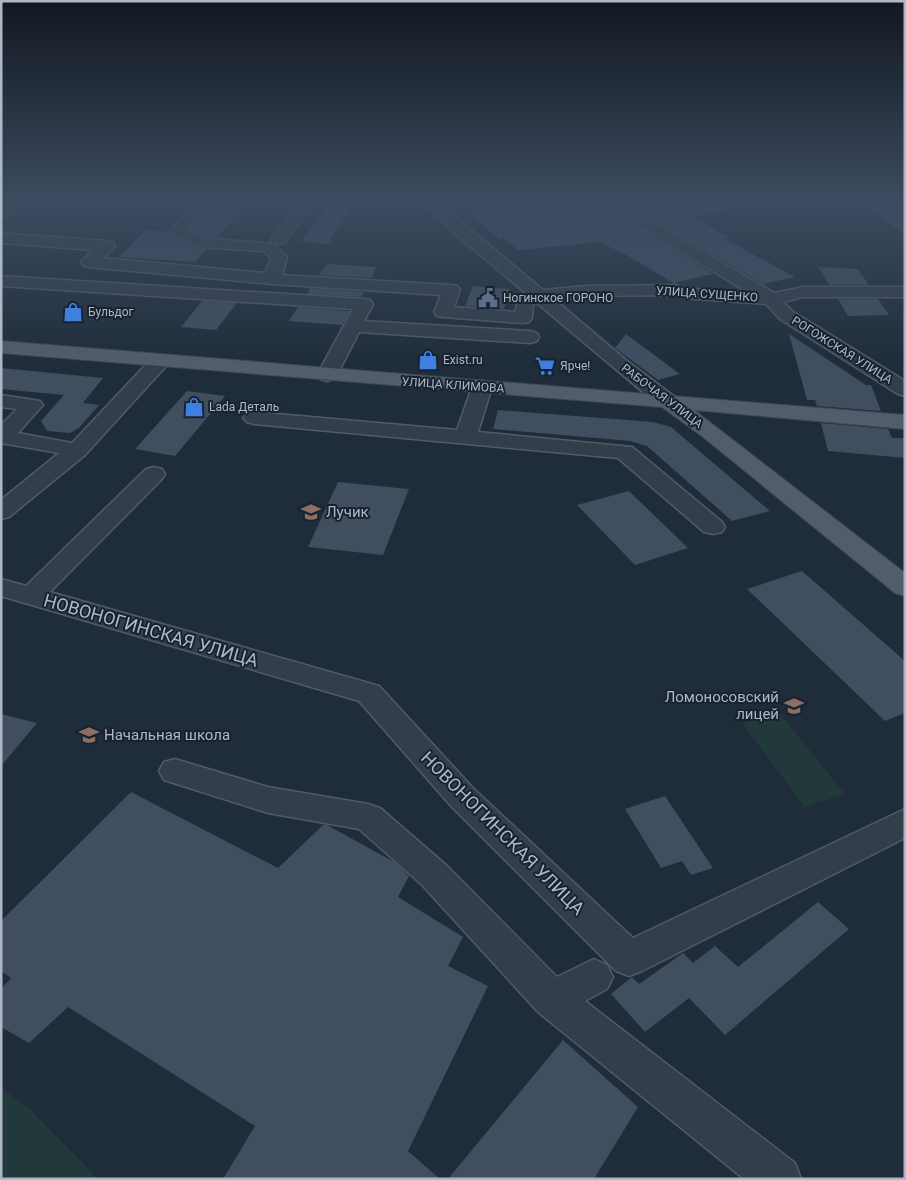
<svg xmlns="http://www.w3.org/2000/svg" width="906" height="1180" font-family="Roboto,sans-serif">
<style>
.green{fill:#21393b}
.building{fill:#404e60}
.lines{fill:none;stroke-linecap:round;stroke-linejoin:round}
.minor-casing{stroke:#505b68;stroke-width:3}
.major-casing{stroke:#3c4754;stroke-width:2}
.minor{fill:#333e4b;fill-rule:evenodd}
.major{fill:#515d6b;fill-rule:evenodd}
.labels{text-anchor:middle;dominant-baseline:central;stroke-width:4;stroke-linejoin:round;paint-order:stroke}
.far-street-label{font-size:12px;fill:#adb8c7;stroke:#18232f}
.far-poi-label{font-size:12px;fill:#adb8c7;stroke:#18232f;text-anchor:start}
.poi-label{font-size:15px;fill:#adb8c7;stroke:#18232f;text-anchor:start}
.near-street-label{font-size:18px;fill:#adb8c7;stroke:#18232f}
</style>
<rect width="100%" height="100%" fill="#1f2c3a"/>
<path class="green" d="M778,711L845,794L805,807L742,723Z
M1,1088L29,1108L98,1179H1Z"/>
<path class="building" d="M218,199H249L217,237L202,236L190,230Z
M332,199H356L328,244L302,242Z
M541,199H593L713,274L673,283L618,250H616L600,242L518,250L502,237L501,240L469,214L549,205Z
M617,199H730L731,210L692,216L730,238L725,239L795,277L763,284Z
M856,199H905V235Z
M146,230L168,232L196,249H206L195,262L119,257Z
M327,264L377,267L371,278L319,275Z
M818,267L858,269L869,285H829Z
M473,286L510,289L504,309L465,306Z
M310,288L364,292L361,297L307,294Z
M838,299H878L889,315L848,316Z
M202,301L237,303L216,330L181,327Z
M298,307L350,311L342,325L289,321Z
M626,334L680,374L658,380L615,348Z
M789,334L866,385H871L881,411L817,406L815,400H807Z
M1,368L103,378L83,403L99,405L79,428L70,433L47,431L41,421L64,395L1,389Z
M187,391L225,396L175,456L135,449Z
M498,410L653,422L671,427L770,511L732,521L647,446L630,441L493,429Z
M821,423L888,429L892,438H905V458L828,451Z
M338,482L409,489L383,555L308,547Z
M629,491L688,548L635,565L577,505Z
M802,571L905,661V713L885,721L747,589Z
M1,714L37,723L1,766Z
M131,792L278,868L323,825H327L394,862L409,876L398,897L463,937L448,966L488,986L408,1151L440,1179H223L255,1126L68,1007L29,1043L1,1027V989L11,978L1,971V921Z
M665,796L713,868L691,875L682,861L661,868L625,809Z
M818,902L849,929L725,1035L689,998L645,1032L611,994L632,977L639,984L683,953L693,963L715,946L738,967Z
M563,1040L638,1107L594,1179H448Z"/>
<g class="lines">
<defs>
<path id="minor" d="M11,199H28L6,217L1,218V207Z
M200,199H215L187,230L201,238L274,244L287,257L282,275L451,285L457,286L460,290L454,307L515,312L519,297L527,294L462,240L418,199H434L543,290L587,286L675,285L695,289L747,292L595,199H613L774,293L803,287H905V297H803L783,302L792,311L905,381V396L898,394L780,319L766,304L695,299L675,295L587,296L555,300L626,360L675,397L678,401L675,405L668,407L661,405L644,393L537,303L533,304L532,318L529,322L523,323L443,317L437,316L434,312L441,295L272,284L89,267L83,265L81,262L93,250L1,243V233L107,241L113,243L115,246L103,258L265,273L271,258L264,251L197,247L173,234L170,231L173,228Z
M300,199H315L285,243H273L271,240Z
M1,276L364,299L370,300L373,304L364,321L530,331L537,333L539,337L537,341L530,343L359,332L337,375L334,379L327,381L320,379L317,375L353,309L1,286Z
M160,355L167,357L170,361L167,365L85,455L9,517L1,519V500L59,453L1,443V425L17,409L1,407V395L40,401L43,405L18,433L72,443L153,357Z
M482,381L489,383L492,387L478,432L632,447L722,522L725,527L722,532L713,534L704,532L618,458L254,424L247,422L243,418L247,414L254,412L457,430L472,387L475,383Z
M154,467L162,469L165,474L162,479L50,592L379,686L473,788L633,938L905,809V838L642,971L629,976L616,971L451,806L359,701L1,596V579L26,586L146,469Z
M175,759L268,787L368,804L380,808L446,865L557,977L594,959L607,965L613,977L607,989L585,1001L795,1163L801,1179H744L538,1012L422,885L359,829L268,813L164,780L159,771L164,762Z"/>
<path id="major" d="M1,341L905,415V429L694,410L905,573V596L895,593L703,437L662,407L1,353Z"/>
</defs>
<use href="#minor" class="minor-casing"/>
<use href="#major" class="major-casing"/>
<use href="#minor" class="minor"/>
<use href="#major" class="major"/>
</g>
<linearGradient id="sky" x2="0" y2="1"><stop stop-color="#111820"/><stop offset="0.55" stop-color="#3c4b60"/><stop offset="1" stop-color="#3c4b60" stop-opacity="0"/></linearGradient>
<rect width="906" height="365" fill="url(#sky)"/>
<defs>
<symbol id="civic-bare" viewBox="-9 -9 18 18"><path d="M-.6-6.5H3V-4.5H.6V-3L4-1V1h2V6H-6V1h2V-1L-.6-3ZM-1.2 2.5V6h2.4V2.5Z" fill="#5c6f8a" stroke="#18232f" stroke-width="2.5" paint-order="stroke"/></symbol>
<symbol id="shop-bare" viewBox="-9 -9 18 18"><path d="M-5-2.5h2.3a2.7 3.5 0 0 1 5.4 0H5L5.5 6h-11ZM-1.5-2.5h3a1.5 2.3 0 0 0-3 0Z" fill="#3f7fe0" stroke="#18232f" stroke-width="2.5" paint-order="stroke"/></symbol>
<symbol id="supermarket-bare" viewBox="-9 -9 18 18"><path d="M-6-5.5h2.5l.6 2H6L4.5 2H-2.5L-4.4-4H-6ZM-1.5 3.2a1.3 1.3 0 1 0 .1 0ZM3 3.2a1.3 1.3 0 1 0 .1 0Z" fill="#3f7fe0" stroke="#18232f" stroke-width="2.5" paint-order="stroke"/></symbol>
<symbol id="school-bare" viewBox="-9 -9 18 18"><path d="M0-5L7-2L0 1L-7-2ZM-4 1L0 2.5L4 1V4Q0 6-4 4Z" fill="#8d6e63" stroke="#18232f" stroke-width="2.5" paint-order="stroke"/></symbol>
</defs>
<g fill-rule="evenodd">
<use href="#civic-bare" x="474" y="284" width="28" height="28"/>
<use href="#shop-bare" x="59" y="298" width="28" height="28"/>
<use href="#shop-bare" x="414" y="346" width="28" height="28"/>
<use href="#supermarket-bare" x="531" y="352" width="28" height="28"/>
<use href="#shop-bare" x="180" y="393" width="28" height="28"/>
<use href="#school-bare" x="297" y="498" width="28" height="28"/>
<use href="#school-bare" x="780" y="692" width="28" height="28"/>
<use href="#school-bare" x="75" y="721" width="28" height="28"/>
</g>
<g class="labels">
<g class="far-street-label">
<text transform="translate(707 294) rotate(4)">УЛИЦА СУЩЕНКО</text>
<text transform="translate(842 350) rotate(32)">РОГОЖСКАЯ УЛИЦА</text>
<text transform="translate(453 385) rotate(4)">УЛИЦА КЛИМОВА</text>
<text transform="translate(662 396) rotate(37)">РАБОЧАЯ УЛИЦА</text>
</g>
<g class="far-poi-label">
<text x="503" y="298">Ногинское ГОРОНО</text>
<text x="88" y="312">Бульдог</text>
<text x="443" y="360">Exist.ru</text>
<text x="560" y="366">Ярче!</text>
<text x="209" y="407">Lada Деталь</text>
</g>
<g class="poi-label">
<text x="326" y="512">Лучик</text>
<text x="779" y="697" text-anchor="end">Ломоносовский<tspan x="779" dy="17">лицей</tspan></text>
<text x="104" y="735">Начальная школа</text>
</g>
<g class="near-street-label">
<text transform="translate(151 630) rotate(16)">НОВОНОГИНСКАЯ УЛИЦА</text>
<text transform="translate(503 833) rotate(45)">НОВОНОГИНСКАЯ УЛИЦА</text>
</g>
</g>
<rect width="906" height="1180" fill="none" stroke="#adb8c7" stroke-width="5"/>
</svg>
